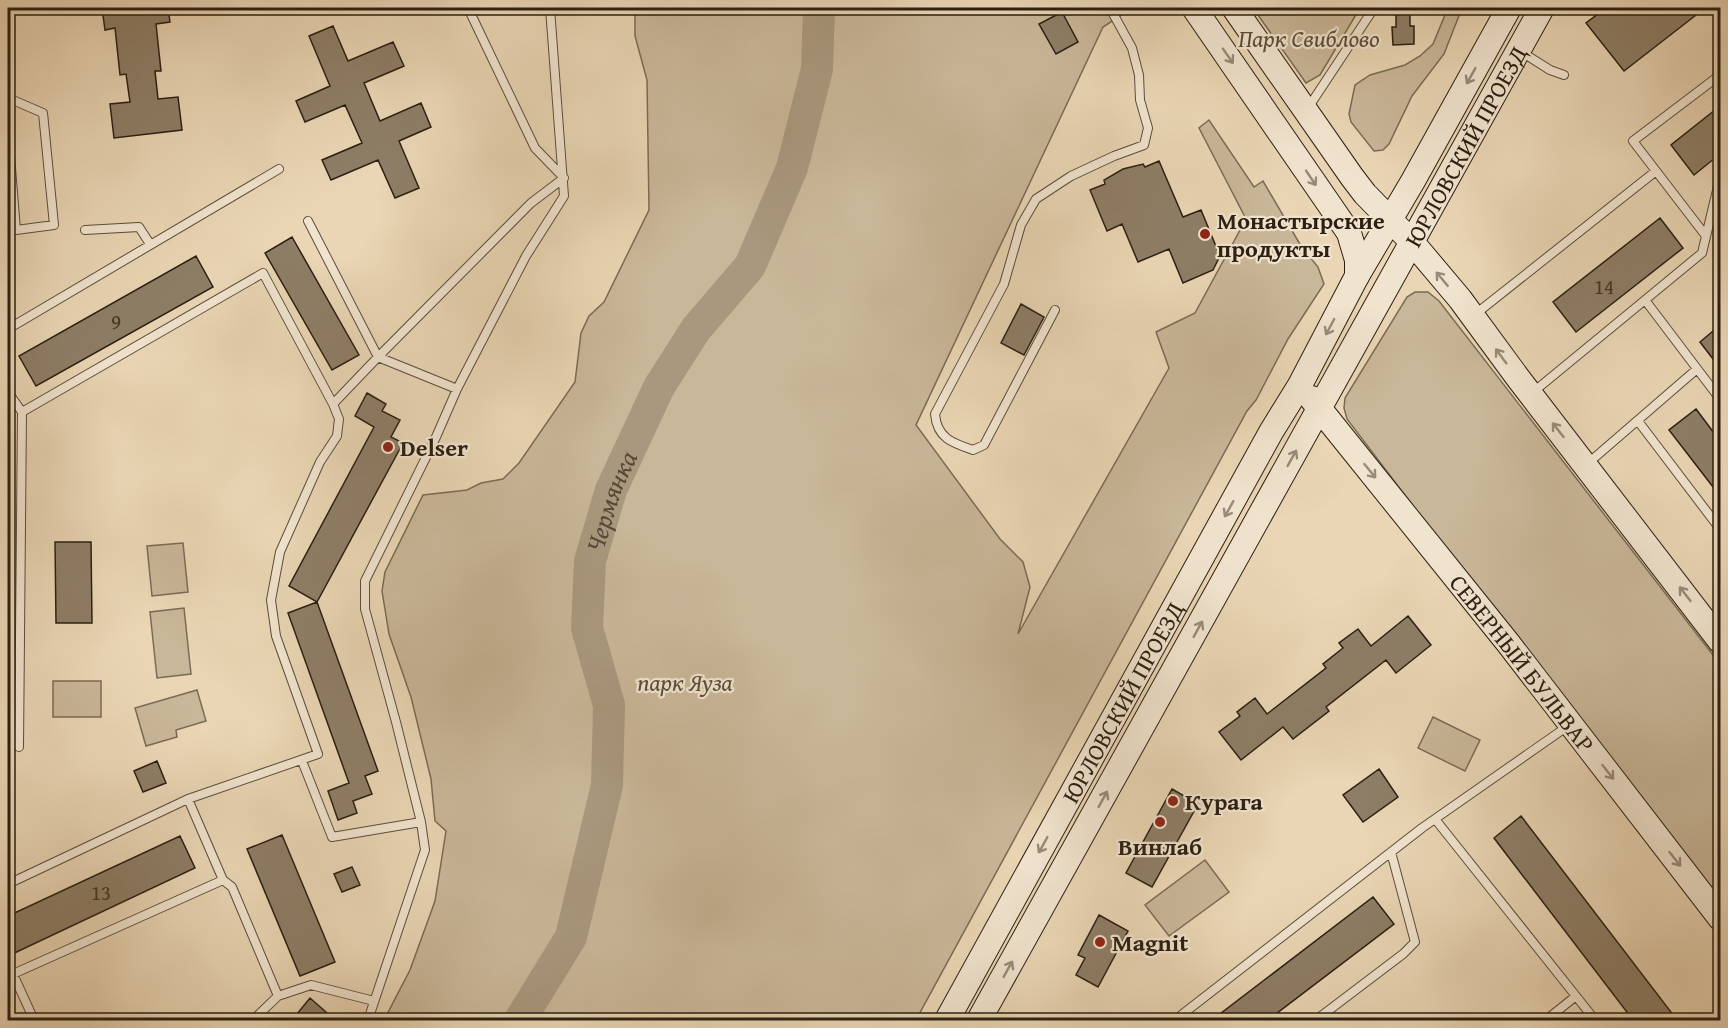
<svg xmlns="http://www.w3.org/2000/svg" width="1728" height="1028" font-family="'Gentium Book Plus',serif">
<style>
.green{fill:#c9b799;stroke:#7a6b56;stroke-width:1.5}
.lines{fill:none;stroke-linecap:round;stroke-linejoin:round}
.river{stroke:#a9987e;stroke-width:32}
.building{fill:#8e7e67;stroke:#2a1f12;stroke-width:1.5}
.service-casing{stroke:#5a4d3b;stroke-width:10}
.secondary-casing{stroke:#2a1f12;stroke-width:26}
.service{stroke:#f1e4cf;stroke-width:8}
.secondary{stroke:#f1e4cf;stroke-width:24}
.oneway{stroke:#978b7a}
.poi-dot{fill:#8f2418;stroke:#f1e4cf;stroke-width:2}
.labels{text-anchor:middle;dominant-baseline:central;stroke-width:4.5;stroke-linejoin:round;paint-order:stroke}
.number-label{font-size:21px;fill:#433727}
.park-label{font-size:24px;font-style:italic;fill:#5a4d3a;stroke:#f1e4cf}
.street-label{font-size:24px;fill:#2a1f12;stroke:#f1e4cf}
.poi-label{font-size:24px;font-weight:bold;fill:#2a1f12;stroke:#f1e4cf;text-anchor:start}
.water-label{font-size:26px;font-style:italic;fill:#564938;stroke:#f1e4cf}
</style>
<rect width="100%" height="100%" fill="#ead6b5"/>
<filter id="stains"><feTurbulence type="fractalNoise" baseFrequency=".00333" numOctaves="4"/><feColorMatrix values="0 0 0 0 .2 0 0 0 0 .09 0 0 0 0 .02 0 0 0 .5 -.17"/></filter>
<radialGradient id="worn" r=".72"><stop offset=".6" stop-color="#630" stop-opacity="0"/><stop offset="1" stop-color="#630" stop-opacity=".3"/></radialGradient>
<path class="green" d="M635,8H1132L1103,27L916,425L1000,539L1023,562L1030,587L1018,634L1169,368L1156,332L1195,313L1246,219L1199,128L1209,120L1254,187L1263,181L1301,246L1318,267L1324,284L1288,339L1256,400L1247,411L916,1020H384L410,970L435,901L446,831L435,821L431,779L411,697L389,634L382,591L385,572L423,495L467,490L481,483L503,479L519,463L575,382L581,333L589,316L604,302L649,210L647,80L635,36Z
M1253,8H1360L1320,75L1306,83Z
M1451,8H1462L1444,54L1412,96L1389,144L1383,150L1374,151L1351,122L1349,114L1355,85L1370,75L1405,65L1420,56L1433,44L1447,10Z
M1415,292H1428L1439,301L1720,664V909L1347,419L1344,408L1345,398L1407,297Z
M183,543L188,592L152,596L147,546Z
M184,608L191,674L157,678L150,612Z
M53,681H101V717H53Z
M197,690L206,721L176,730L177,737L146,746L135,708Z
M1433,717L1480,740L1465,771L1418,748Z
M1205,860L1229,892L1169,936L1145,905Z"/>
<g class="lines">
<path class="river" id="s1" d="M520,1020L571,937L607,785L609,705L587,628L590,561L611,490L659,387L696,329L750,266L792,168L817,69L819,8"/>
</g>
<path class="building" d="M102,8H168L170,22L156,24L161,71H155L158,99L178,97L182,130L114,138L110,104L130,102L126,74L120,75L115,28L105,30Z
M1396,8H1410V26H1414V44L1393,45L1392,27H1396Z
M1606,8H1705L1624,71L1586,23Z
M1062,12L1078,42L1056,54L1039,24Z
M333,26L348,61L393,42L404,66L364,83L380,121L421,103L431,127L399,141L419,188L395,198L378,160L331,180L322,160L362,143L345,105L305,122L296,101L330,86L309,36Z
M1720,106V154L1694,175L1671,145Z
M1159,161L1183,217L1201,210L1220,256L1213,270L1183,283L1169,249L1138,262L1122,224L1107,231L1090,190L1105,184L1104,180L1123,169L1143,164L1145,167Z
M1660,218L1683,248L1576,332L1553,302Z
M292,237L359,355L332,370L265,253Z
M196,256L213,287L36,386L19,356Z
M1021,304L1044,317L1024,355L1001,343Z
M1720,325V368L1700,342Z
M367,393L386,404L382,411L400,420L391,437L403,443L317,602L289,586L374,427L355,416Z
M1696,409L1720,441V496L1669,430Z
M55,542H91L92,623H56Z
M317,602L378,771L365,776L372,794L353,801L357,813L338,820L328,791L349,783L288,613Z
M1408,616L1431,645L1396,673L1386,660L1326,707L1329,711L1293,739L1283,727L1241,760L1219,732L1240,716L1237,712L1255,698L1267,714L1326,668L1323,664L1343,648L1339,643L1358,629L1371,646Z
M157,761L166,783L143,792L134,771Z
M1379,769L1398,797L1363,822L1343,795Z
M1172,789L1198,804L1152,887L1126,873Z
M1521,816L1677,1020H1633L1494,838Z
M282,835L335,962L300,976L247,849Z
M180,836L195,868L8,956V916Z
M352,867L360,885L342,892L334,874Z
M1373,897L1394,924L1268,1020H1212Z
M1099,915L1128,931L1098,987L1076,975L1085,958L1078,955Z
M310,998L335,1020H292Z"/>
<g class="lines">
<defs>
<path id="service" d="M1520,51L1550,70L1564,75
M8,98L43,113L54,225L16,230L8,131
M1308,108L1374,8
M1720,184L1718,186L1702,253L1645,300L1720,399
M308,221L378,357L531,203L564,178L535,148L468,8
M85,230L139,227L150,244
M1706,236L1633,141L1720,75
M1055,310L984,445L973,450C952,443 937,438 935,414L1004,284L1021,225L1036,199L1071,176L1114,156L1144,145L1148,128L1140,100L1139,75L1132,48L1110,8
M1473,316L1656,171
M8,329L279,169
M8,392L22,412L263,273L333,404
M1532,393L1645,300
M1638,421L1720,529
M1586,465L1697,369
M19,747L22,412
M302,761L332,837L421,822
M188,799L223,880
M1435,819L1595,1020
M8,884L188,799L318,754L276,636L271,600L280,552L320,462L337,436L339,419L333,404L378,357L457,389
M278,996L311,985L374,1001
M34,1020L13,974L223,880L232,887L278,996L253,1020
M368,1020L425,850L421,822L396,722L365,609V581L436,437L457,389L526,256L564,196L550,8
M1175,1020L1422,828L1568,726
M1316,1020L1403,954L1415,942L1391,852
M1546,1020L1576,996"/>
<g id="secondary">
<path d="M1194,8L1349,233L1357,260V276"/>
<path d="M1234,8L1352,177L1365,194L1412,242L1460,299L1518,378L1720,641"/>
<path id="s2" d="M1311,398L1508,643L1720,918"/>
<path id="s3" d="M947,1020L1271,432L1300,385L1357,276L1413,181L1509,8"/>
<path id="s4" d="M979,1020L1542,8"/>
</g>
</defs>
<use href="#service" class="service-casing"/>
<use href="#secondary" class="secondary-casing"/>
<use href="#service" class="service"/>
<use href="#secondary" class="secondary"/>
</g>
<defs><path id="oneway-shaft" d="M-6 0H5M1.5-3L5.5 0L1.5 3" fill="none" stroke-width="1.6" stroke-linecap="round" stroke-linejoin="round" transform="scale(1.5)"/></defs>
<g class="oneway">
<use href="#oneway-shaft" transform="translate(1228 56) rotate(55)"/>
<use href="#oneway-shaft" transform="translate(1471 76) rotate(119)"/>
<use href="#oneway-shaft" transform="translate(1311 178) rotate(56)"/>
<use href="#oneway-shaft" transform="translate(1442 279) rotate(-130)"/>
<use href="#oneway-shaft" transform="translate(1330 327) rotate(118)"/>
<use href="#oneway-shaft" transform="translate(1501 356) rotate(-126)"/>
<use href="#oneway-shaft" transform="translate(1558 430) rotate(-128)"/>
<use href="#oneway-shaft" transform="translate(1292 458) rotate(-61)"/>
<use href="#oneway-shaft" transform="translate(1370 471) rotate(51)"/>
<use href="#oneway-shaft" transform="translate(1229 509) rotate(119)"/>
<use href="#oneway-shaft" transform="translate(1685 594) rotate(-128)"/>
<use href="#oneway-shaft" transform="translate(1198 629) rotate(-61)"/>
<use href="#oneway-shaft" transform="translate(1608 772) rotate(52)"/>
<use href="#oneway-shaft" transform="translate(1103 799) rotate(-61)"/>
<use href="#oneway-shaft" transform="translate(1043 845) rotate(119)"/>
<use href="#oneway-shaft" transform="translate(1675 859) rotate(52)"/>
<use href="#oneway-shaft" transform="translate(1008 969) rotate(-61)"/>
</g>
<g class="poi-dot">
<circle cx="1205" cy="234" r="6"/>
<circle cx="388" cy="447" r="6"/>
<circle cx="1173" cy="801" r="6"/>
<circle cx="1160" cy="822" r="6"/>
<circle cx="1100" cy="942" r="6"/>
</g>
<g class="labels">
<g class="number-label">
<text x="1604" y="286">14</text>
<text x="116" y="321">9</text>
<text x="101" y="892">13</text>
</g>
<g class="park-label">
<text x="1309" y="38">Парк Свиблово</text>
<text x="685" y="682">парк Яуза</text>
</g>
<g class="street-label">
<text stroke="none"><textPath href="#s4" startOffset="1000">ЮРЛОВСКИЙ ПРОЕЗД</textPath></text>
<text stroke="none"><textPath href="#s2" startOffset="339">СЕВЕРНЫЙ БУЛЬВАР</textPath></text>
<text stroke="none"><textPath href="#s3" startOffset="363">ЮРЛОВСКИЙ ПРОЕЗД</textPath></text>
</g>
<g class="poi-label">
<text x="1217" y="220">Монастырские<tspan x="1217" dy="28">продукты</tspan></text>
<text x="400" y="447">Delser</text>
<text x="1185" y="801">Курага</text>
<text x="1160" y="846" text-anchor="middle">Винлаб</text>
<text x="1112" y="942">Magnit</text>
</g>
<g class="water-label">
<text stroke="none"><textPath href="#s1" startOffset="544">Чермянка</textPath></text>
</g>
</g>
<rect width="1728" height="1028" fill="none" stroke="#ead6b5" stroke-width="30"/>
<rect x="9" y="9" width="1710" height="1010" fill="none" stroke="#2a1f12" stroke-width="3"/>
<rect x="15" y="15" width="1698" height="998" fill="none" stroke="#2a1f12" stroke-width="1.5"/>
<rect width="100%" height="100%" filter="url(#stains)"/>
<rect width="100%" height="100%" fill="url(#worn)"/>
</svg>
